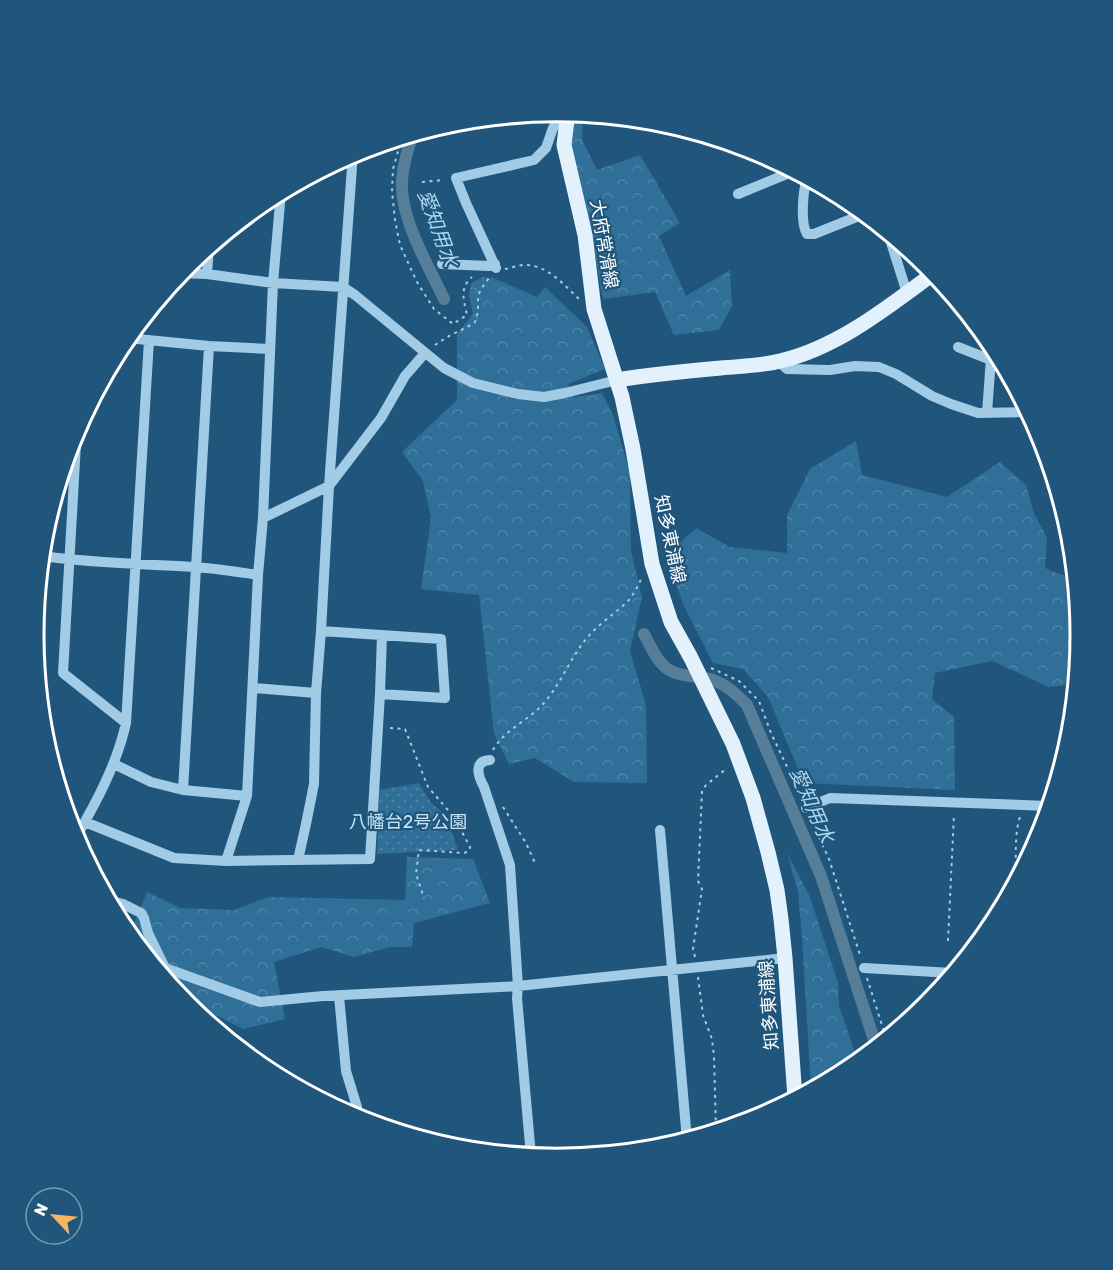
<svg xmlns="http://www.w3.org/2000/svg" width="1113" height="1270" font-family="Rubik,'Noto Sans JP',sans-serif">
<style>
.green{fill:url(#green-dots)}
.forest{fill:url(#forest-crowns)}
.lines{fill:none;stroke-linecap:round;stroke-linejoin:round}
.canal{stroke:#567e99;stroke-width:12}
.path{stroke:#a2cbe6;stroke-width:2;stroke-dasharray:3 4.5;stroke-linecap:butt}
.minor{stroke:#a2cbe6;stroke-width:10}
.major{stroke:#e3f1fd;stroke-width:15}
.labels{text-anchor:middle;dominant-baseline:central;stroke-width:4.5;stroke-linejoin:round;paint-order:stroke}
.street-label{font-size:18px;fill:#fff;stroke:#20567c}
.park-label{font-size:18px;fill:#c5e2f5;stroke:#20567c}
.water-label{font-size:20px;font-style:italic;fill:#add5ee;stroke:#20567c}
.rim{fill:none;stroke:#fff;stroke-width:3}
</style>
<defs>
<pattern id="green-dots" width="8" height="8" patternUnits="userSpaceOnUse" patternTransform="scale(1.5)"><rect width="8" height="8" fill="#2f6f98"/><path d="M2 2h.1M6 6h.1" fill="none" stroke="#4e85a7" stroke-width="1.8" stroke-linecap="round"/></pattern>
<pattern id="forest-crowns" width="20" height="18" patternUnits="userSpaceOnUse" patternTransform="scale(1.5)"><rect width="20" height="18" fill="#2f6f98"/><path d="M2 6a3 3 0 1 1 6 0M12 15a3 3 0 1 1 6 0" fill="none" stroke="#4e85a7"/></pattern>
</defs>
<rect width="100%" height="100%" fill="#20567c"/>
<path class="green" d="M419,783L431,803L446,816L458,850L377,854L379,790Z"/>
<path class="forest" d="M573,113L583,114L582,140L597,170L640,155L680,223L659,236L686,296L730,270L732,306L719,330L674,335L655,292L603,299L591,234L568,144Z
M482,277L493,278L537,297L545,287L587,327L605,369L568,384L574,397L602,393L613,415L630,473L631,551L642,597L630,651L646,705L647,783L574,782L535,758L509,764L494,734L479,595L421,589L431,518L423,481L402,452L457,400V334L473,314L469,295L471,284Z
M856,441L862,475L947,497L1000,462L1026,485L1034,513L1047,538L1045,568L1067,577L1072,549L1080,635L1075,684L1049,687L992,661L935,673L932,699L954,717L955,790L804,783L768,697L743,669L713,663L684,606L672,574L671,551L696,528L730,547L787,553V515L810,469Z
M787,853L810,897L838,983L839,1006L858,1061L847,1070L811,1090L802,937L798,892Z
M407,857L473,859L490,903L414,923L412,947H390L354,957L321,947L274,962L285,1019L243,1029L188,1001L183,1002L129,936L147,892L180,908L234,910L269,897L405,900Z"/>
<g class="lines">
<path class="canal" d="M413,134C407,151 401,172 402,190C404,225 429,267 444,299
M644,634C650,645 655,658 664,666C676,678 698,675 713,680C727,685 737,695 747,705L821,876L876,1046"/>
<path class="path" d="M402,137L393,169L392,191L395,220L400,245L417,282L434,309L453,324L467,315C464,301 459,288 472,277
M422,182L444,180
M505,269C511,268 518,265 524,265C547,264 565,286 580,300
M435,345L449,336L469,326L475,322L478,312V296L481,289L489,278
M711,668L739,681L759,701L771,733L802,798
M390,728L405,729L428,787L454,817L470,847L469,851L464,853L419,850L416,874L424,898
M493,750C505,729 528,721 543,704C561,684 570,658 587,638C598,624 615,614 628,601C634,594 638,586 642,577
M503,807L526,843L536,865
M810,817L829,859L861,958
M1016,880C1016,864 1014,828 1021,815
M948,941L954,814
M695,957L693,949L702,889L698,881L702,791L706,785L726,769
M698,977L703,1015L712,1039L714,1056L716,1131
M867,978L886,1038"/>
<path class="minor" d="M807,178C803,191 800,223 807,234H814L864,214
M738,194L794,171
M888,233L907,293
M442,264L489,266L495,264
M496,268L466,203L456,178L534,160L546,148L553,128L557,122L567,120
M180,273L207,274L273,283L343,287L355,295L444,368L473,383L518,394L544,397L565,393L617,380
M207,274L209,246
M127,338L209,346L269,349
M209,346L183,790L247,796
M958,347L991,360
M779,362L787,369L830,370L855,366L879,367L896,374L932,396L951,404L978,413L1028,412
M987,413L992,344
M77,426L63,673L126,723
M263,518L329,486L381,418L405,376L425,353
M41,556C92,563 142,564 193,567C215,568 237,572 258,575
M253,688L316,693
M380,694L382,635
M490,760C473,761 478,776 484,787L510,865L518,986L517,998L531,1156
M114,764L151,782L183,790
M806,808L830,798L1049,806
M85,822L174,858L226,861L370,859L380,694L445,698L441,639L321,631
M660,830L687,1140
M75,839C96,803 117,764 126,723L149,340
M298,860L306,824L314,784L316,693L321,631L329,486L353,153
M226,861L247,796L258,575L263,518L273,283L281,192
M108,901L123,904L141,913L144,918L148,933L165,968L260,1002L323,996L518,986L785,958
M864,968L953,973
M339,996L346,1071L357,1107V1119"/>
<path class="major" d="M569,113L567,120L564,145L585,235L594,309L622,397L633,449L652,564L671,622L691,658L733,744L753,798L768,852L777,890L781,919L785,958L795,1098
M617,380C652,374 686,371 721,368C741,366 761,366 780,361C837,348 888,307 934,273"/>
</g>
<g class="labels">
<g class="street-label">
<text transform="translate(604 244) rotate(80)">大府常滑線</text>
<text transform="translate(670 539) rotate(78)">知多東浦線</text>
<text transform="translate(769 1005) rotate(-94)">知多東浦線</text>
</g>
<g class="park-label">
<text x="408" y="822">八幡台2号公園</text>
</g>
<g class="water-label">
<text transform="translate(438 228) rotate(70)">愛知用水</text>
<text transform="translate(812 805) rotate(66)">愛知用水</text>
</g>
</g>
<path d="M0 0H1113V1270H0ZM44 635a513 513 0 1 1 1026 0a513 513 0 1 1-1026 0Z" fill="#20567c" fill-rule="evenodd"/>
<path class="rim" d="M44 635a513 513 0 1 1 1026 0a513 513 0 1 1-1026 0Z"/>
<g transform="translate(54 1216) rotate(296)"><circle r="28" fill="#20567c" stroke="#799ab0" stroke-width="1.5"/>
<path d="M0-4.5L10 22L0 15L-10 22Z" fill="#f4b462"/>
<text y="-9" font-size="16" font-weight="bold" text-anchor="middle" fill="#ffffff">N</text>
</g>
</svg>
